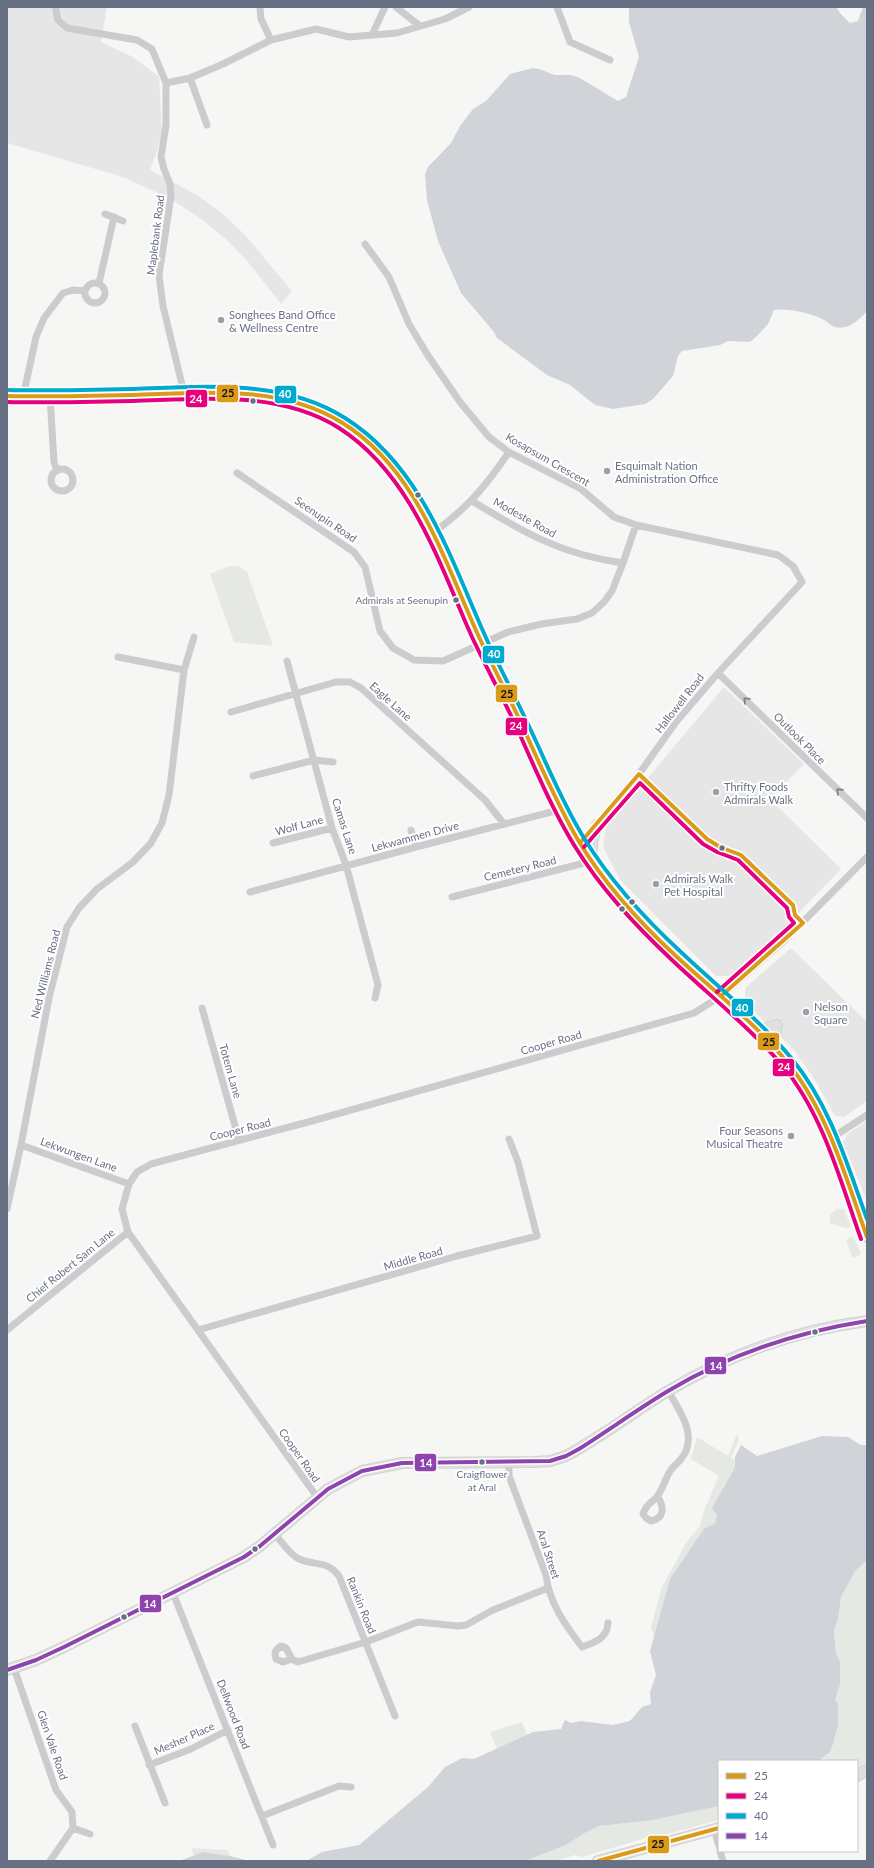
<svg xmlns="http://www.w3.org/2000/svg" width="874" height="1868" font-family="Lato,sans-serif">
<style>
.built{fill:#e6e6e7}
.green{fill:#e5e8e3}
.water{fill:#d0d4d9}
.lines{fill:none;stroke-linecap:round;stroke-linejoin:round}
.secondary-casing{stroke:#d2d2d3;stroke-width:12}
.minor{stroke:#ccccce;stroke-width:7}
.secondary{stroke:#e0e0e1;stroke-width:10}
.bus-1-casing{stroke:#fff;stroke-width:7}
.bus-2-casing{stroke:#fff;stroke-width:7}
.bus-3-casing{stroke:#fff;stroke-width:7}
.bus-4-casing{stroke:#fff;stroke-width:7}
.bus-1{stroke:#da9b1a;stroke-width:4}
.bus-2{stroke:#e5007d;stroke-width:4}
.bus-3{stroke:#00a9ce;stroke-width:4}
.bus-4{stroke:#8e44ad;stroke-width:4}
.oneway{stroke:#727a8a}
.poi-dot{fill:#9aa0ab;stroke:#fff;stroke-width:1.5}
.bus-dot{fill:#687183;stroke:#fff;stroke-width:1.5}
.labels{text-anchor:middle;dominant-baseline:central;stroke-width:4;stroke-linejoin:round;paint-order:stroke}
.bus-label{font-size:10px;fill:#687183;stroke:#fff;text-anchor:end}
.street-label{font-size:11px;fill:#687183;stroke:#fff}
.poi-label{font-size:11px;fill:#687183;stroke:#fff;text-anchor:start}
.line-badge{stroke:#fff;stroke-width:1.5}
.badge-label{font-size:11px;text-anchor:middle;font-weight:bold;fill:#fff}
.pale-badge-label{font-size:11px;text-anchor:middle;font-weight:bold;fill:#111}
</style>
<rect width="100%" height="100%" fill="#f6f6f5"/>
<path class="built" d="M7,7H107L101,42L133,57L159,77L162,131L157,151L150,170L197,195L223,214L246,236L292,291L281,304L248,262L227,240L204,221L171,199L123,177L7,143Z
M724,687L804,764L770,799L841,869L788,924L729,976H716L621,881L603,847L606,828Z
M791,948L867,1022V1101L844,1117L835,1116L815,1080L794,1050L745,1003V988Z
M867,1121V1202L843,1142L847,1134Z"/>
<path class="green" d="M229,566H238L247,572L273,646L234,642L210,574Z
M837,1209H844L851,1227L845,1228L830,1223V1214Z
M850,1237L854,1238L861,1254L855,1258L852,1257L846,1240Z
M737,1434L739,1440L731,1458L735,1460V1467L724,1485L715,1523L704,1529L654,1637L651,1627L662,1587L686,1543L700,1526L704,1511L719,1476L691,1459L697,1437L728,1456Z
M867,1560V1763L857,1769V1761H818C843,1742 833,1729 838,1703L835,1700L840,1685V1661L836,1655L834,1630L838,1620L841,1597L855,1571Z
M522,1722L527,1735L497,1749L490,1732Z
M719,1806V1820L653,1838H646L582,1857L575,1855L556,1861H525L566,1845L583,1834L599,1826L653,1820Z
M191,1848L228,1850L230,1856L203,1852L194,1856Z"/>
<path class="water" d="M629,7H836L840,13L850,23L858,21L863,7H867V311C860,319 848,331 835,327C831,326 827,321 822,319C809,313 789,308 774,310L768,324L757,336L750,342L728,341L720,345L682,351L678,356L673,376L653,399L645,404L613,409L595,405L570,385L547,375L497,338L494,332L461,293L438,241L427,200L425,174L428,167L451,143L460,126L473,109L486,101L510,74L533,68L539,69L555,75H570L578,77L618,101L626,97L639,57L629,22Z
M822,1436L848,1437L861,1445H867V1560L855,1571L841,1597L838,1620L834,1630L836,1654L840,1661V1685L835,1700L838,1703V1725L833,1744L830,1752L818,1761H719V1806L653,1820L599,1826L583,1834L566,1845L525,1861H306L322,1852L359,1845L428,1787L445,1767L462,1758L474,1759L533,1732L561,1729L565,1720L571,1723L581,1721L613,1725L630,1721L642,1707L651,1704L650,1692L656,1675L650,1651L670,1579L704,1529L715,1523L717,1515L712,1508L735,1467V1457L741,1445L757,1456Z
M203,1852L230,1856L249,1861H179Z"/>
<g class="lines">
<defs>
<path id="secondary" d="M7,396C49,397 91,396 133,395C203,392 279,385 341,422C414,465 445,563 479,637C490,661 503,684 514,708C535,752 554,798 578,840C628,930 721,986 787,1062C826,1108 846,1181 867,1237
M592,861V842L597,825
M756,1031L777,1025
M771,1045L777,1025
M7,1670L36,1660L64,1647L244,1557L260,1546L328,1489L362,1471L402,1463L535,1462L550,1461L566,1456C601,1437 634,1412 668,1391C728,1355 797,1330 867,1321
M857,1776L867,1770
M598,1861L719,1828"/>
</defs>
<use href="#secondary" class="secondary-casing"/>
<path class="minor" d="M396,7L420,26
M557,7L570,42L610,60
M260,8L261,19L271,40
M56,10L58,20L67,28L137,40L152,49L166,83V125L161,157L164,169L170,184L171,196L159,275L163,306L184,393
M372,35L385,7
M190,78L207,125
M166,83L190,78L223,64L271,40L316,29L349,37L397,33L445,19L469,7
M105,214L123,221
M365,244L389,277L409,324L427,354L460,402L489,437L509,452L581,489L614,517L636,525L778,555L793,566L802,582L718,673L676,722L639,774L597,825L580,843
M85 293a10 10 0 1 1 20 0a10 10 0 1 1-20 0Z
M99,283L114,217
M50,396L54,462L57,471
M23,397L36,337L44,318L63,293L73,290L85,291
M51 480a11 11 0 1 1 22 0a11 11 0 1 1-22 0Z
M237,473L354,552L365,567L380,631L393,648L414,660L443,661L508,632L541,624L577,619L592,613L604,602L612,591L623,563
M472,501C523,532 562,555 623,563L636,525
M431,534C466,510 486,486 509,452
M118,657L184,670
M287,661L332,828L346,865L378,985L375,998
M718,673L867,818
M231,712L336,682H350L361,688L485,800L504,824
M253,776L314,760L333,762
M411,830L416,847
M273,843L332,828
M250,892L416,847L563,809
M452,897L592,861
M202,1008L239,1140
M830,1139L867,1115
M21,1145L129,1184
M7,1209L21,1145L49,998L67,927L79,908L97,889L133,862L151,843L162,823L169,795L184,670L194,637
M7,1330L128,1232
M198,1330L457,1256L537,1236L518,1162L509,1139
M509,1462V1476L546,1575C549,1603 566,1626 582,1647C595,1642 607,1639 608,1623
M317,1497L128,1232L122,1209L129,1184L137,1172L151,1164L312,1121L694,1013L721,996L785,940L867,857
M658,1497C664,1507 665,1518 651,1521L646,1518L643,1514C647,1502 653,1503 658,1495C663,1488 665,1480 669,1473C672,1467 677,1464 681,1459C699,1437 680,1411 668,1391
M275,1534C282,1542 289,1554 299,1559C315,1566 327,1560 339,1576L395,1716
M173,1593L273,1845
M292,1659L283,1662L276,1659C274,1652 275,1650 281,1646L286,1648L292,1659L298,1662L366,1642L418,1622L458,1626L466,1625L493,1610L548,1588
M14,1668L56,1790L72,1812L73,1828L50,1861
M135,1726L165,1803
M149,1765L191,1749L228,1730
M262,1816L339,1786L351,1787
M73,1828L90,1834
M714,1829L719,1846
M720,1851L723,1861"/>
<use href="#secondary" class="secondary"/>
<defs>
<path id="bus-1" d="M7,396C49,397 91,396 133,395C202,393 280,384 341,422C417,468 444,561 479,637C493,667 509,697 523,727C540,765 557,804 578,840C605,885 639,922 677,957C714,991 755,1023 787,1062C828,1112 846,1178 867,1237
M580,843L639,774L707,839L720,847L741,855L793,905L795,915L803,923L721,996
M598,1861L719,1828"/>
<path id="bus-2" d="M7,402C49,403 91,402 133,401C201,399 279,390 339,428C411,474 439,563 472,637C486,667 502,696 516,726C534,766 551,807 574,845C601,889 635,925 672,960C709,995 749,1027 782,1065C823,1114 840,1180 861,1239
M584,847L640,783L703,844L717,852L738,860L787,908L789,917L794,923L717,992"/>
<path id="bus-3" d="M7,390C49,391 91,390 133,389C203,387 283,378 345,418C420,465 449,554 483,631C496,661 512,690 526,720C545,759 561,801 584,838C611,882 645,919 682,953C719,988 760,1020 792,1059C830,1105 847,1164 867,1219"/>
<path id="bus-4" d="M7,1670L36,1660L64,1647L244,1557L260,1546L328,1489L362,1471L402,1463L550,1461L566,1456L579,1449C609,1430 638,1409 668,1391C730,1354 797,1332 867,1321"/>
</defs>
<use href="#bus-1" class="bus-1-casing"/>
<use href="#bus-2" class="bus-2-casing"/>
<use href="#bus-3" class="bus-3-casing"/>
<use href="#bus-4" class="bus-4-casing"/>
<use href="#bus-1" class="bus-1"/>
<use href="#bus-2" class="bus-2"/>
<use href="#bus-3" class="bus-3"/>
<use href="#bus-4" class="bus-4"/>
</g>
<defs><path id="oneway-chevron" d="M-2-3.5L2.5 0L-2 3.5" fill="none" stroke-width="1.6" stroke-linecap="round" stroke-linejoin="round"/></defs>
<g class="oneway">
<use href="#oneway-chevron" transform="translate(746 700) rotate(-136)"/>
<use href="#oneway-chevron" transform="translate(839 791) rotate(-136)"/>
</g>
<g class="poi-dot">
<circle cx="221" cy="320" r="4"/>
<circle cx="607" cy="471" r="4"/>
<circle cx="716" cy="792" r="4"/>
<circle cx="656" cy="884" r="4"/>
<circle cx="806" cy="1012" r="4"/>
<circle cx="791" cy="1136" r="4"/>
</g>
<g class="bus-dot">
<circle cx="253" cy="401" r="3.5"/>
<circle cx="418" cy="495" r="3.5"/>
<circle cx="456" cy="600" r="3.5"/>
<circle cx="722" cy="848" r="3.5"/>
<circle cx="632" cy="902" r="3.5"/>
<circle cx="622" cy="909" r="3.5"/>
<circle cx="815" cy="1332" r="3.5"/>
<circle cx="482" cy="1462" r="3.5"/>
<circle cx="255" cy="1549" r="3.5"/>
<circle cx="124" cy="1617" r="3.5"/>
</g>
<g class="labels">
<g class="bus-label">
<text x="448" y="600">Admirals at Seenupin</text>
<text x="482" y="1474" text-anchor="middle">Craigflower<tspan x="482" dy="13">at Aral</tspan></text>
</g>
<g class="street-label">
<text transform="translate(155 235) rotate(-83)">Maplebank Road</text>
<text transform="translate(548 459) rotate(30)">Kosapsum Crescent</text>
<text transform="translate(525 517) rotate(29)">Modeste Road</text>
<text transform="translate(326 519) rotate(34)">Seenupin Road</text>
<text transform="translate(391 701) rotate(42)">Eagle Lane</text>
<text transform="translate(679 703) rotate(-52)">Hallowell Road</text>
<text transform="translate(800 738) rotate(45)">Outlook Place</text>
<text transform="translate(299 825) rotate(-15)">Wolf Lane</text>
<text transform="translate(345 826) rotate(72)">Camas Lane</text>
<text transform="translate(415 836) rotate(-15)">Lekwammen Drive</text>
<text transform="translate(520 868) rotate(-14)">Cemetery Road</text>
<text transform="translate(45 974) rotate(-76)">Ned Williams Road</text>
<text transform="translate(551 1042) rotate(-16)">Cooper Road</text>
<text transform="translate(231 1071) rotate(74)">Totem Lane</text>
<text transform="translate(240 1129) rotate(-14)">Cooper Road</text>
<text transform="translate(79 1154) rotate(20)">Lekwungen Lane</text>
<text transform="translate(413 1258) rotate(-16)">Middle Road</text>
<text transform="translate(70 1265) rotate(-39)">Chief Robert Sam Lane</text>
<text transform="translate(300 1455) rotate(55)">Cooper Road</text>
<text transform="translate(549 1554) rotate(72)">Aral Street</text>
<text transform="translate(362 1605) rotate(68)">Rankin Road</text>
<text transform="translate(234 1714) rotate(69)">Dellwood Road</text>
<text transform="translate(184 1738) rotate(-24)">Mesher Place</text>
<text transform="translate(53 1745) rotate(71)">Glen Vale Road</text>
</g>
<g class="poi-label">
<text x="229" y="314">Songhees Band Office<tspan x="229" dy="13">&amp; Wellness Centre</tspan></text>
<text x="615" y="465">Esquimalt Nation<tspan x="615" dy="13">Administration Office</tspan></text>
<text x="724" y="786">Thrifty Foods<tspan x="724" dy="13">Admirals Walk</tspan></text>
<text x="664" y="878">Admirals Walk<tspan x="664" dy="13">Pet Hospital</tspan></text>
<text x="814" y="1006">Nelson<tspan x="814" dy="13">Square</tspan></text>
<text x="783" y="1130" text-anchor="end">Four Seasons<tspan x="783" dy="13">Musical Theatre</tspan></text>
</g>
</g>
<g class="line-badge">
<rect x="216" y="384" width="23" height="19" rx="4" fill="#da9b1a"/>
<rect x="274" y="385" width="23" height="19" rx="4" fill="#00a9ce"/>
<rect x="185" y="389" width="23" height="19" rx="4" fill="#e5007d"/>
<rect x="482" y="645" width="23" height="19" rx="4" fill="#00a9ce"/>
<rect x="495" y="684" width="23" height="19" rx="4" fill="#da9b1a"/>
<rect x="505" y="717" width="23" height="19" rx="4" fill="#e5007d"/>
<rect x="731" y="998" width="23" height="19" rx="4" fill="#00a9ce"/>
<rect x="757" y="1032" width="23" height="19" rx="4" fill="#da9b1a"/>
<rect x="772" y="1058" width="23" height="19" rx="4" fill="#e5007d"/>
<rect x="704" y="1356" width="23" height="19" rx="4" fill="#8e44ad"/>
<rect x="414" y="1453" width="23" height="19" rx="4" fill="#8e44ad"/>
<rect x="139" y="1594" width="23" height="19" rx="4" fill="#8e44ad"/>
<rect x="647" y="1835" width="23" height="19" rx="4" fill="#da9b1a"/>
</g>
<g class="badge-label">
<text x="285" y="398">40</text>
<text x="196" y="403">24</text>
<text x="494" y="658">40</text>
<text x="516" y="730">24</text>
<text x="742" y="1012">40</text>
<text x="784" y="1071">24</text>
<text x="716" y="1370">14</text>
<text x="426" y="1467">14</text>
<text x="150" y="1608">14</text>
</g>
<g class="pale-badge-label">
<text x="228" y="397">25</text>
<text x="507" y="698">25</text>
<text x="769" y="1046">25</text>
<text x="658" y="1848">25</text>
</g>
<rect width="874" height="1868" fill="none" stroke="#687183" stroke-width="16"/>
<rect x="718" y="1760" width="140" height="92" fill="#ffffff" stroke="#c3c6cd"/>
<rect x="726" y="1773" width="20" height="6" fill="#da9b1a" stroke="#c3c6cd"/>
<text x="754" y="1780" font-size="12" fill="#687183">25</text>
<rect x="726" y="1793" width="20" height="6" fill="#e5007d" stroke="#c3c6cd"/>
<text x="754" y="1800" font-size="12" fill="#687183">24</text>
<rect x="726" y="1813" width="20" height="6" fill="#00a9ce" stroke="#c3c6cd"/>
<text x="754" y="1820" font-size="12" fill="#687183">40</text>
<rect x="726" y="1833" width="20" height="6" fill="#8e44ad" stroke="#c3c6cd"/>
<text x="754" y="1840" font-size="12" fill="#687183">14</text>
</svg>
